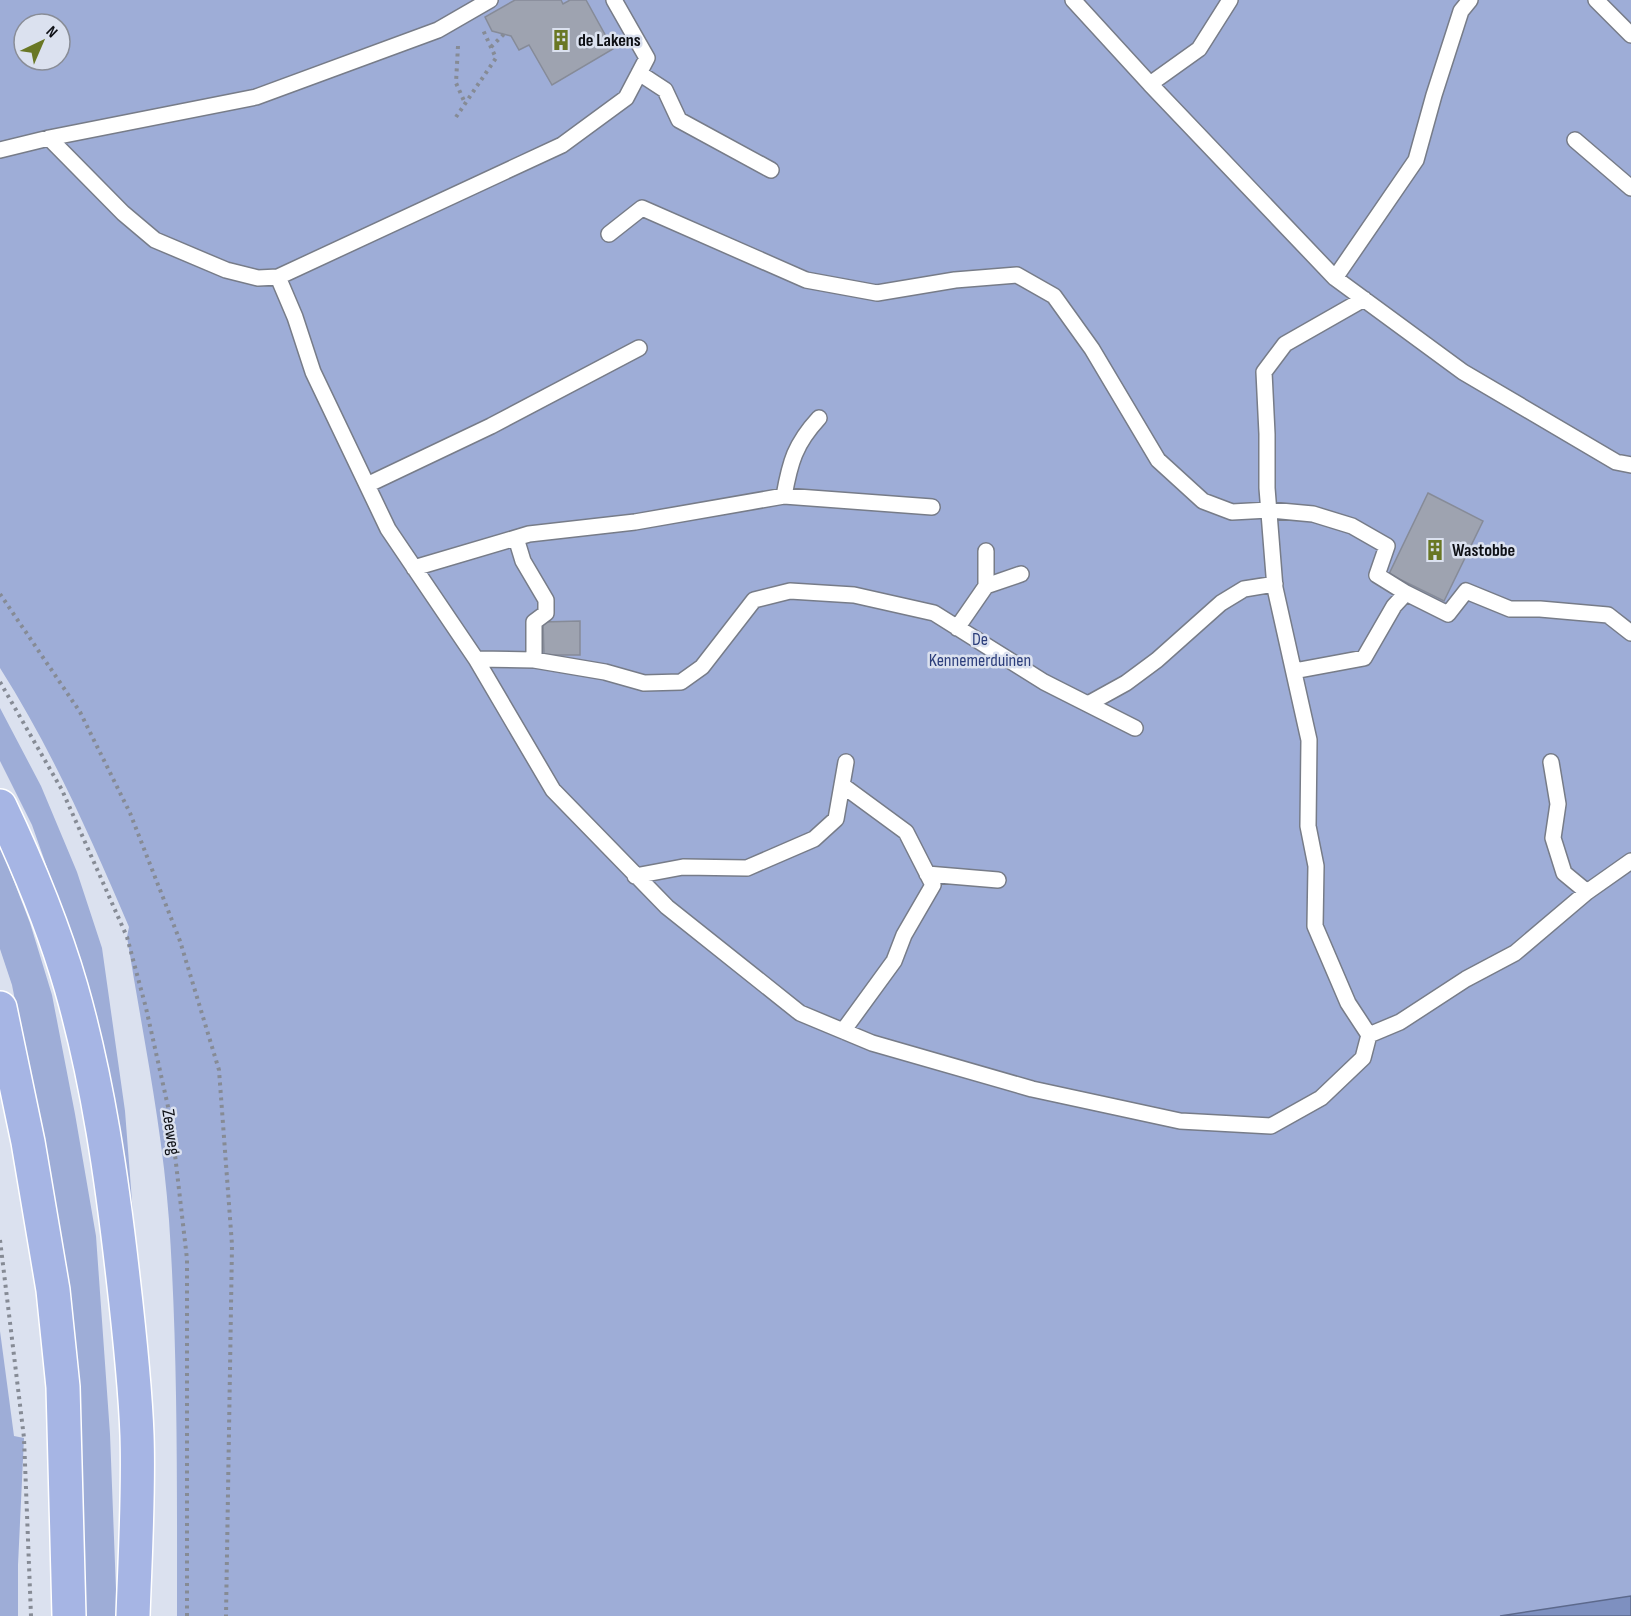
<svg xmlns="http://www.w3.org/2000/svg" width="1631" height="1616" font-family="'Sofia Sans Condensed',sans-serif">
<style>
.green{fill:#9eadd7;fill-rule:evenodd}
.water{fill:#7e90c0;stroke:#5c698c;stroke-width:1.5}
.building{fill:#9ea3b0;stroke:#868b98;stroke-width:1.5}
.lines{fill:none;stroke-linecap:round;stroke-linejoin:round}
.service-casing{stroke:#777c88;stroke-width:18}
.primary-casing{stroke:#fff;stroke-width:36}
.path{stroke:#868b95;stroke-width:4;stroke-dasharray:3 4.5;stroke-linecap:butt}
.service{stroke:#fff;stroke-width:15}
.primary{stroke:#a6b5e4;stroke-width:33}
.labels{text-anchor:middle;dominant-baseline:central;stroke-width:5;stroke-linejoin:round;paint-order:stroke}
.poi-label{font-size:18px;font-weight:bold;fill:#0d0f14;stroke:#dbe1ef;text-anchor:start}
.park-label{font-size:18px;fill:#2c3e7b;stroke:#dbe1ef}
.street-label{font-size:18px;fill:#0d0f14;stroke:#dbe1ef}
</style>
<rect width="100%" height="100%" fill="#dbe1ef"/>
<path class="green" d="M0,0H1631V1616H177C177,1484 178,1352 169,1220C162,1125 142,1031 127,937L129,927C91,838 52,750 0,668ZM24,24H60V60H24Z
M0,708L41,786L77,872L102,948L125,1111L135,1240L61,907L32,825L0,761Z
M0,845L30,923L52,995L75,1114L96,1236L110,1434L117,1616H85L42,1136L12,985L0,949Z
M0,1331L14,1436L24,1438L18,1565V1616H0Z"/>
<path class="water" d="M1631,1596V1616H1500Z"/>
<path class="building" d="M515,0H561L563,4L570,0H586L613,49L552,85L529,45L519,50L511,36L492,31L485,17Z
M1428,493L1483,521L1444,601L1389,574Z
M580,621V655H544L543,622Z"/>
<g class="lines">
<defs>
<path id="service" d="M1073,0L1150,84L1199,49L1230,0
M1596,0L1631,35
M639,73L665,90L679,120L771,170
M1150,84L1335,278L1463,372L1616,462L1631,465
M49,138L123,213L155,240L226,270L258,278L278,277L562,145L626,98L647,58L614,0
M1575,140L1631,188
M0,150L49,138L256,97L438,30L490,0
M609,234L642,208L806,280L877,293L955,280L1017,275L1054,296L1092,349L1158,460L1203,501L1232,512L1269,510L1313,514L1352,526L1387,546L1377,575L1406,593
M278,277L295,317L313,372L388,529L476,659L553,790L667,907L800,1013L872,1043L1032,1089L1180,1121L1271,1126L1321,1098L1363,1058L1369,1035L1400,1022L1466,979L1515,953L1587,892L1631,861
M1335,278L1416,160L1434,95L1461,11L1470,0
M1364,299L1285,344L1264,372L1267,434V488L1275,588L1309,740L1308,826L1316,866L1315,926L1348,1003L1369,1035
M367,485L491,426L639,348
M784,496C790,462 795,444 819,418
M516,538L523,561L546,600V613L534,622V660
M414,568L529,534L635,522L784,496L932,507
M986,586L1021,574
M957,628L986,586V551
M476,659L534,660L605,672L644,683L681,682L702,667L754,600L790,591L854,595L934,613L1044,682L1135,728
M1294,671L1364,658L1394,606L1406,593L1448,614L1466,591L1510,609H1540L1608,615L1631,633
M1088,704L1126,683L1157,660L1221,603L1244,589L1275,584
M1551,762L1558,804L1553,838L1564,873L1587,892
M842,785L906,832L933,885L904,935L894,961L843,1031
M927,874L998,880
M635,876L683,867L747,868L814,839L836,819L846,762"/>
<path id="primary" d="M0,806C28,865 53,925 71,987C98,1081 112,1180 123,1277C129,1329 135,1382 137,1435C139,1495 135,1556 133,1616
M0,1008L28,1142L53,1290L63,1387L69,1616"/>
</defs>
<use href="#service" class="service-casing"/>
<use href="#primary" class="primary-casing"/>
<path class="path" d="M458,46L456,83L465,103
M491,47L504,34
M456,117L496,58L483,30
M0,594L80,712L130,813L180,941L219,1070L232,1245L226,1616
M0,682L62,790L127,937L146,1008L171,1120L187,1259V1616
M0,1240L24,1438L31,1616"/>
<use href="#service" class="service"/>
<use href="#primary" class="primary"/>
</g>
<defs>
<symbol id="building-bare" viewBox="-9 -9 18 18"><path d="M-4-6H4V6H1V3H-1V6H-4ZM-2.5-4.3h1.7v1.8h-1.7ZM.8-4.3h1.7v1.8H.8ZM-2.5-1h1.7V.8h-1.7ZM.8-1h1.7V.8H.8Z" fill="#697724" stroke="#dbe1ef" stroke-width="2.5" paint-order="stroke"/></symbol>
</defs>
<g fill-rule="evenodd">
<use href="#building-bare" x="546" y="25" width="30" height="30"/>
<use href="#building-bare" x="1420" y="535" width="30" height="30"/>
</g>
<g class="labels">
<g class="poi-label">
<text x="578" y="40">de Lakens</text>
<text x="1452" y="550">Wastobbe</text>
</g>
<g class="park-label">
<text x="980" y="639">De<tspan x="980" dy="21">Kennemerduinen</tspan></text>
</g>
<g class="street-label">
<text transform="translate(171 1132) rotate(82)">Zeeweg</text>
</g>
</g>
<g transform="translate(42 42) rotate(44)"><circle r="28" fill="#dbe1ef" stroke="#898d97" stroke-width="1.5"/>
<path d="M0-4.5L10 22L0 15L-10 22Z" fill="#697724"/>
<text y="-9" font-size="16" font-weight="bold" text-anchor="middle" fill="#0d0f14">N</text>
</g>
</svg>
